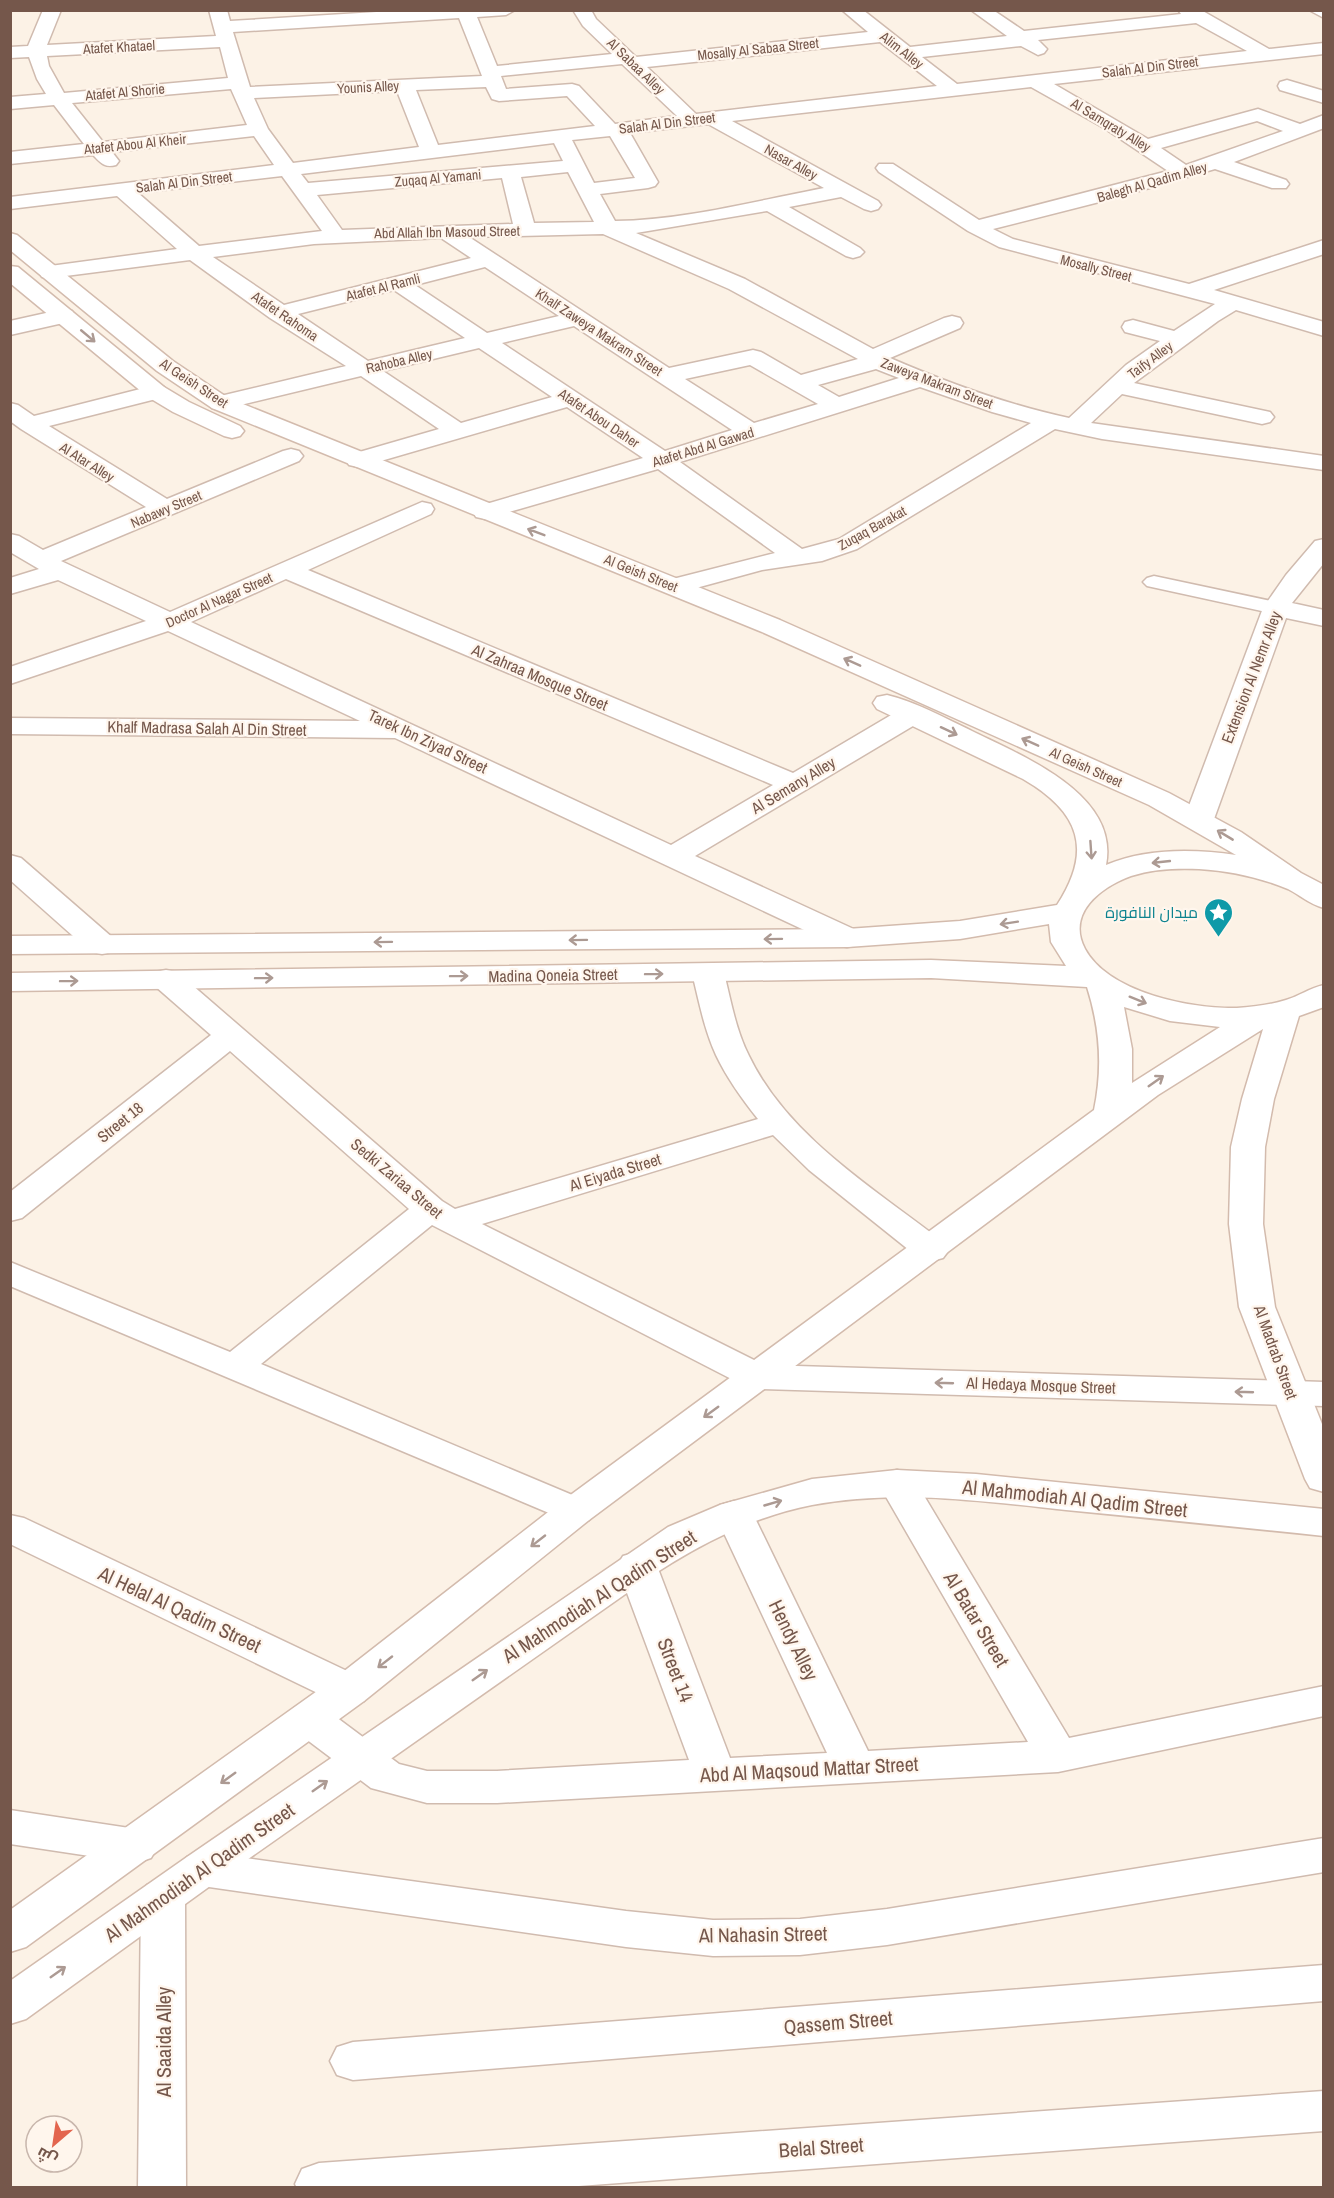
<svg xmlns="http://www.w3.org/2000/svg" width="1334" height="2198" font-family="'Archivo Narrow',Cairo,sans-serif">
<style>
.lines{fill:none;stroke-linecap:round;stroke-linejoin:round}
.lane-casing{stroke:#d0bbaf;stroke-width:3}
.street-casing{stroke:#d0bbaf;stroke-width:3}
.secondary-casing{stroke:#d3bbad;stroke-width:3}
.lane{fill:#fff;fill-rule:evenodd}
.street{fill:#fff;fill-rule:evenodd}
.secondary{fill:#fff;fill-rule:evenodd}
.oneway{stroke:#ac9a93}
.labels{text-anchor:middle;dominant-baseline:central;stroke-width:4.5;stroke-linejoin:round;paint-order:stroke}
.far-street-label{font-size:14px;fill:#75574b;stroke:#fff6ed}
.street-label{font-size:16px;fill:#75574b;stroke:#fff6ed}
.culture-label{font-size:16px;fill:#0d838f;stroke:#fff6ed;text-anchor:end}
.near-street-label{font-size:20px;fill:#75574b;stroke:#fff6ed}
</style>
<rect width="100%" height="100%" fill="#fcf2e6"/>
<g class="lines">
<defs>
<path id="lane" d="M1154,576L1276,602L1284,603L1287,608L1284,613L1276,614L1147,586L1143,582L1147,578Z"/>
<path id="street" d="M43,10H61L47,45L216,36L209,10H227L230,21L409,10H515L506,15L477,17L497,66L612,54L583,26L573,10H591L596,19L636,57L868,32L842,10H863L910,47L1007,36L971,10H993L1024,31L1181,14L1178,10H1201L1269,49L1324,43V54L1054,84L1148,139L1258,109L1300,124L1324,115V128L1234,162L1286,180L1289,184L1286,188H1272L1215,169L1115,198L993,229L1013,239L1189,284L1324,240V254L1214,290L1324,322V336L1236,310L1218,321L1134,383L1270,412L1274,417L1270,422L1262,424L1122,394L1091,423L1324,456V470L1102,439L1055,429L857,549L822,561L762,570L674,594L665,591L661,586L665,581L775,553L658,469L485,519L476,517L473,512L476,507L643,458L567,407L367,465L358,467L349,465L346,460L349,455L439,429L361,376L220,410L212,408L208,403L212,398L346,366L270,318L190,260L50,278L42,277L39,272L42,267L50,266L177,249L117,196L10,209V197L274,165L254,136L112,152L119,161L116,165C104,168 101,163 93,155L10,164V152L84,144L54,105L10,109V97L46,94L37,79L29,57L10,58V47L28,46ZM459,18L482,76L250,87L233,32ZM1196,23L1247,51L957,84L922,57L1021,46L1038,55L1044,53L1047,49L1038,40ZM880,42L937,86L696,114L647,67ZM220,47L228,78L64,93L49,66L47,56ZM622,64L677,116L615,124L579,86L572,84L506,89L501,76ZM486,87L492,99L499,101L567,96L595,126L438,145L416,90ZM1031,87L1104,128L1168,171L979,220L893,164H879L876,168L879,172L968,231L999,247L1215,304L1174,331L1133,320L1125,322L1122,327L1125,332L1160,341L1126,365L1069,418C1008,405 948,383 890,358L960,328L963,323L960,318L952,316L944,318L873,349L745,279L636,233L767,211L846,256L853,258L860,256L864,252L860,248L789,207L841,197L864,209L871,211L878,209L881,205L878,201L732,121ZM231,89L247,125L103,142L72,103ZM397,91L419,147L293,163L268,129L254,98ZM1257,121L1283,131L1186,165L1161,148ZM708,124L824,188C755,201 685,220 615,221L600,194L648,188L655,186L658,182L630,133ZM610,136L635,178L594,183L572,140ZM554,143L563,161L308,183L301,174ZM568,172L594,222L534,223L521,177ZM282,176L322,231L199,246L138,193ZM502,178L513,224L342,230L317,195ZM603,234L729,289L858,359L801,375L761,352L753,350L669,368L469,237ZM441,238L471,258L284,305L213,257L314,244ZM485,267L559,316L487,333L415,285ZM394,290L465,338L368,361L298,314ZM574,326L732,430L665,451L502,343ZM479,348L552,397L461,423L383,371ZM750,365L818,404L754,423L685,379ZM876,369L899,378L839,397L818,385ZM920,387L992,412L1031,423L839,539L802,549L680,462Z
M1309,10H1324V18Z
M1287,80L1324,91V103L1280,90L1278,86L1280,82Z
M64,309L72,311L75,316L72,321L10,335V321Z
M156,385L164,387L168,392L164,397L49,426L167,499L283,451L291,449L299,451L303,456L299,461L61,561L170,612L422,502L431,504L434,509L431,514L308,570L793,773L903,708L913,706L923,708L927,714L923,720L695,856L858,931L862,938L858,945L847,947L836,945L395,738L10,734V718L360,721L168,631L10,684V667L146,621L58,580L10,594V578L39,569L10,552V534L19,536L43,550L146,507L21,429L10,421V403L18,405L34,416ZM286,579L773,785L671,845L191,622Z
M1324,539V563L1292,603L1324,610V626L1286,618L1214,819L1209,825L1199,828L1189,825L1184,819L1263,608L1286,575L1315,541Z
M10,855L21,858L113,938L117,945L113,952L102,954L91,952L10,880Z
M708,964L719,966L724,973C731,1001 736,1031 749,1056C788,1137 875,1189 943,1242L949,1250L943,1258L931,1261L919,1258L809,1170L773,1135L482,1224L764,1365L1324,1382V1406L758,1389L745,1386L432,1225L261,1364L589,1502L594,1511L589,1520L575,1524L10,1286V1262L230,1352L409,1209L230,1051L22,1218L10,1221V1192L211,1035L155,986L150,979L155,972L166,970L177,972L442,1201L455,1209L758,1119C742,1099 727,1078 716,1055C704,1029 699,1001 692,973L697,966Z
M897,1470L911,1474L1069,1738L1324,1686V1716L1058,1772L497,1803H427L371,1788L294,1730L288,1719L294,1708L309,1704L324,1708L399,1764L427,1771H497L689,1760L617,1566L623,1556L637,1552L651,1556L657,1566L730,1758L827,1753L715,1514L720,1505L734,1501L748,1505L753,1514L868,1751L1028,1742L878,1483L883,1474Z
M10,1515L24,1518L364,1679L370,1690L364,1701L349,1705L334,1701L10,1544Z
M10,1810L136,1829L151,1834L158,1846L151,1858L136,1863L10,1844Z
M1324,1838V1872L887,1945L800,1955L713,1956L626,1947L202,1886L187,1881L180,1869L187,1857L202,1852L626,1911L713,1920L800,1919L887,1909Z
M163,1880L179,1885L185,1897L186,2188H138L141,1897L147,1885Z
M1324,1965V2001L353,2080L337,2075L330,2061L337,2047L353,2042Z
M1324,2091V2131L552,2188H297L295,2184L302,2169L319,2163Z"/>
<path id="secondary" d="M10,233L17,235L173,361L228,398L780,620L1169,793L1241,832L1301,873L1324,885V908C1309,904 1300,895 1288,889C1259,877 1230,871 1199,869C1178,868 1152,869 1131,876C1101,887 1066,913 1085,949C1109,993 1191,1009 1237,1008C1253,1007 1270,1005 1286,1000C1299,996 1310,988 1324,985V1007L1299,1016L1274,1099L1265,1147L1263,1224L1275,1307L1324,1429V1492L1310,1488L1305,1479L1239,1307L1229,1224L1231,1147L1242,1099L1263,1029L1158,1095L589,1520L364,1701L26,1947L10,1952V1910L334,1679L561,1502L1094,1110C1103,1067 1100,1028 1087,987L931,978L10,991V973L931,960L1066,966L1051,942L1049,924L960,939L847,947L10,954V936L847,929L960,921L1057,905C1093,850 1080,812 1023,779L877,709L873,703L877,697L887,695C916,702 945,718 972,731C1022,756 1120,794 1106,865C1146,848 1195,849 1236,855L1149,805L762,632L212,408L157,371L10,250ZM1124,1007L1170,1021L1220,1027L1132,1083V1049Z
M10,266L18,267L164,387L189,402L240,426L244,431L240,436L232,438L224,436L173,412L148,397L10,283Z
M897,1470L976,1474L1324,1509V1536C1238,1527 1152,1518 1066,1510C982,1501 896,1489 812,1505C752,1517 702,1543 651,1576L217,1881L26,2019L10,2024V1981L187,1857L668,1527L720,1505L812,1479Z"/>
</defs>
<use href="#lane" class="lane-casing"/>
<use href="#street" class="street-casing"/>
<use href="#secondary" class="secondary-casing"/>
<use href="#lane" class="lane"/>
<use href="#street" class="street"/>
<use href="#secondary" class="secondary"/>
</g>
<defs><path id="oneway-shaft" d="M-6 0H5M1.5-3L5.5 0L1.5 3" fill="none" stroke-width="1.6" stroke-linecap="round" stroke-linejoin="round" transform="scale(1.5)"/></defs>
<g class="oneway">
<use href="#oneway-shaft" transform="translate(88 336) rotate(40)"/>
<use href="#oneway-shaft" transform="translate(536 532) rotate(-159)"/>
<use href="#oneway-shaft" transform="translate(852 662) rotate(-156)"/>
<use href="#oneway-shaft" transform="translate(949 731) rotate(25)"/>
<use href="#oneway-shaft" transform="translate(1030 742) rotate(-156)"/>
<use href="#oneway-shaft" transform="translate(1225 835) rotate(-149)"/>
<use href="#oneway-shaft" transform="translate(1091 850) rotate(86)"/>
<use href="#oneway-shaft" transform="translate(1161 862) rotate(174)"/>
<use href="#oneway-shaft" transform="translate(1009 923) rotate(171)"/>
<use href="#oneway-shaft" transform="translate(773 939) rotate(179)"/>
<use href="#oneway-shaft" transform="translate(578 940) rotate(179)"/>
<use href="#oneway-shaft" transform="translate(383 942) rotate(179)"/>
<use href="#oneway-shaft" transform="translate(654 974) rotate(-1)"/>
<use href="#oneway-shaft" transform="translate(459 976) rotate(-1)"/>
<use href="#oneway-shaft" transform="translate(264 978) rotate(-1)"/>
<use href="#oneway-shaft" transform="translate(69 981) rotate(-1)"/>
<use href="#oneway-shaft" transform="translate(1138 1000) rotate(22)"/>
<use href="#oneway-shaft" transform="translate(1156 1081) rotate(-35)"/>
<use href="#oneway-shaft" transform="translate(944 1383) rotate(-178)"/>
<use href="#oneway-shaft" transform="translate(1244 1392) rotate(-178)"/>
<use href="#oneway-shaft" transform="translate(711 1412) rotate(144)"/>
<use href="#oneway-shaft" transform="translate(773 1503) rotate(-16)"/>
<use href="#oneway-shaft" transform="translate(538 1541) rotate(142)"/>
<use href="#oneway-shaft" transform="translate(385 1662) rotate(142)"/>
<use href="#oneway-shaft" transform="translate(480 1675) rotate(-35)"/>
<use href="#oneway-shaft" transform="translate(228 1778) rotate(144)"/>
<use href="#oneway-shaft" transform="translate(320 1786) rotate(-35)"/>
<use href="#oneway-shaft" transform="translate(58 1972) rotate(-35)"/>
</g>
<defs>
<symbol id="sight-pin" viewBox="-11 -11 22 30"><path d="M0 17L-7.5 6A9.5 9.5 0 1 1 7.5 6Z" fill="#0f9aa8" stroke="#fff6ed"/><path d="M0-6L1.8-2.2L6-1.7L2.9 1.2L3.7 5.4L0 3.3L-3.7 5.4L-2.9 1.2L-6-1.7L-1.8-2.2Z" fill="#fff"/></symbol>
</defs>
<g fill-rule="evenodd">
<use href="#sight-pin" x="1202" y="896" width="33" height="45"/>
</g>
<g class="labels">
<g class="far-street-label">
<text transform="translate(119 47) rotate(-3)">Atafet Khatael</text>
<text transform="translate(758 49) rotate(-6)">Mosally Al Sabaa Street</text>
<text transform="translate(902 50) rotate(38)">Alim Alley</text>
<text transform="translate(636 66) rotate(44)">Al Sabaa Alley</text>
<text transform="translate(1150 67) rotate(-7)">Salah Al Din Street</text>
<text transform="translate(368 87) rotate(-3)">Younis Alley</text>
<text transform="translate(125 92) rotate(-5)">Atafet Al Shorie</text>
<text transform="translate(667 123) rotate(-7)">Salah Al Din Street</text>
<text transform="translate(1111 125) rotate(31)">Al Samqraty Alley</text>
<text transform="translate(135 144) rotate(-6)">Atafet Abou Al Kheir</text>
<text transform="translate(791 162) rotate(29)">Nasar Alley</text>
<text transform="translate(438 178) rotate(-5)">Zuqaq Al Yamani</text>
<text transform="translate(184 182) rotate(-7)">Salah Al Din Street</text>
<text transform="translate(1152 182) rotate(-16)">Balegh Al Qadim Alley</text>
<text transform="translate(447 232) rotate(-1)">Abd Allah Ibn Masoud Street</text>
<text transform="translate(1096 268) rotate(14)">Mosally Street</text>
<text transform="translate(383 287) rotate(-14)">Atafet Al Ramli</text>
<text transform="translate(285 316) rotate(34)">Atafet Rahoma</text>
<text transform="translate(599 332) rotate(33)">Khalf Zaweya Makram Street</text>
<text transform="translate(1150 360) rotate(-37)">Taify Alley</text>
<text transform="translate(399 361) rotate(-13)">Rahoba Alley</text>
<text transform="translate(194 383) rotate(33)">Al Geish Street</text>
<text transform="translate(937 383) rotate(21)">Zaweya Makram Street</text>
<text transform="translate(599 418) rotate(34)">Atafet Abou Daher</text>
<text transform="translate(703 447) rotate(-17)">Atafet Abd Al Gawad</text>
<text transform="translate(87 462) rotate(32)">Al Atar Alley</text>
<text transform="translate(166 509) rotate(-23)">Nabawy Street</text>
<text transform="translate(872 528) rotate(-29)">Zuqaq Barakat</text>
<text transform="translate(641 573) rotate(22)">Al Geish Street</text>
<text transform="translate(219 600) rotate(-24)">Doctor Al Nagar Street</text>
<text transform="translate(1086 767) rotate(24)">Al Geish Street</text>
</g>
<g class="street-label">
<text transform="translate(540 677) rotate(23)">Al Zahraa Mosque Street</text>
<text transform="translate(1251 677) rotate(-69)">Extension Al Nemr Alley</text>
<text transform="translate(207 728) rotate(1)">Khalf Madrasa Salah Al Din Street</text>
<text transform="translate(428 741) rotate(25)">Tarek Ibn Ziyad Street</text>
<text transform="translate(793 785) rotate(-31)">Al Semany Alley</text>
<text transform="translate(553 975) rotate(-1)">Madina Qoneia Street</text>
<text transform="translate(120 1122) rotate(-39)">Street 18</text>
<text transform="translate(615 1172) rotate(-17)">Al Eiyada Street</text>
<text transform="translate(397 1178) rotate(40)">Sedki Zariaa Street</text>
<text transform="translate(1276 1352) rotate(70)">Al Madrab Street</text>
<text transform="translate(1041 1385) rotate(2)">Al Hedaya Mosque Street</text>
</g>
<g class="culture-label">
<text x="1198" y="912">ميدان النافورة</text>
</g>
<g class="near-street-label">
<text transform="translate(1075 1498) rotate(6)">Al Mahmodiah Al Qadim Street</text>
<text transform="translate(599 1596) rotate(-33)">Al Mahmodiah Al Qadim Street</text>
<text transform="translate(180 1609) rotate(25)">Al Helal Al Qadim Street</text>
<text transform="translate(977 1619) rotate(59)">Al Batar Street</text>
<text transform="translate(794 1640) rotate(64)">Hendy Alley</text>
<text transform="translate(676 1670) rotate(69)">Street 14</text>
<text transform="translate(809 1769) rotate(-3)">Abd Al Maqsoud Mattar Street</text>
<text transform="translate(199 1872) rotate(-35)">Al Mahmodiah Al Qadim Street</text>
<text transform="translate(763 1934) rotate(-1)">Al Nahasin Street</text>
<text transform="translate(838 2022) rotate(-5)">Qassem Street</text>
<text transform="translate(163 2042) rotate(-90)">Al Saaida Alley</text>
<text transform="translate(821 2147) rotate(-4)">Belal Street</text>
</g>
</g>
<rect width="1334" height="2198" fill="none" stroke="#75574b" stroke-width="24"/>
<g transform="translate(54 2144) rotate(209)"><circle r="28" fill="#fff6ed" stroke="#c8b6ac" stroke-width="1.5"/>
<path d="M0-4.5L10 22L0 15L-10 22Z" fill="#e3654e"/>
<text y="-9" font-size="16" font-weight="bold" text-anchor="middle" fill="#75574b">ش</text>
</g>
</svg>
